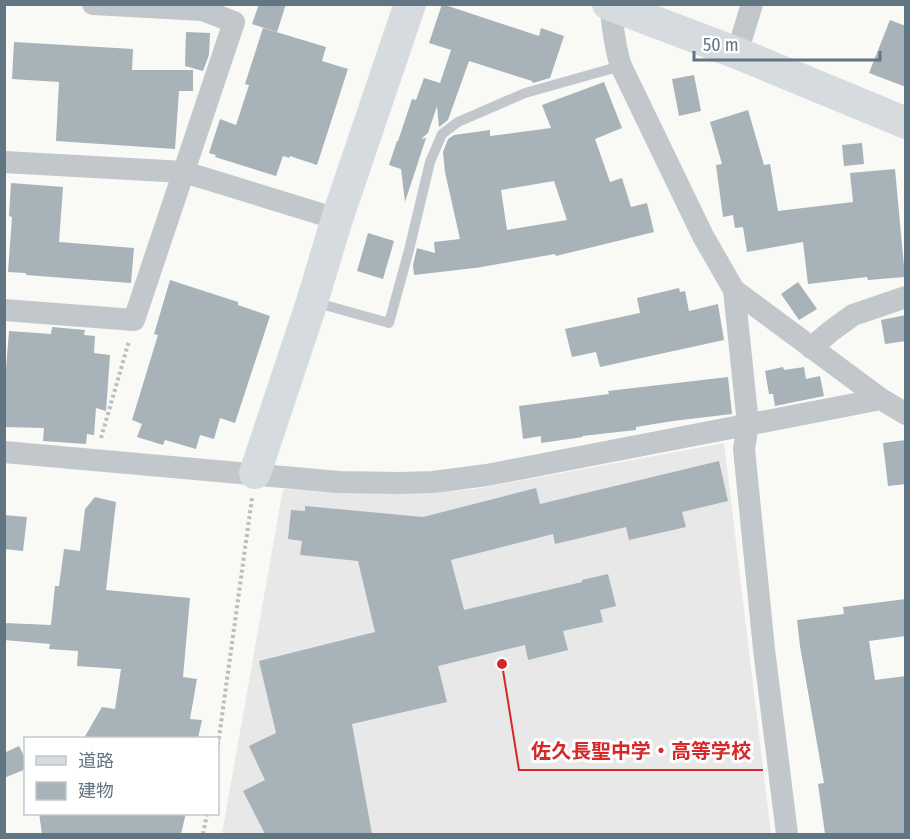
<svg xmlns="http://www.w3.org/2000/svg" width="910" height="839" font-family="'Fira Sans Condensed','Noto Sans JP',sans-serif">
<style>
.built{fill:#e7e8e7}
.building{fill:#a8b2b9;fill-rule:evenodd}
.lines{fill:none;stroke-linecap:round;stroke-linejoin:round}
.path{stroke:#babec1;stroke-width:4;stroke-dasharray:3 3;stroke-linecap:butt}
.lane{stroke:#c2c7cb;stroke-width:10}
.street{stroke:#c2c7cb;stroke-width:22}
.secondary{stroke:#d6dbdf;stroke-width:32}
.leader{fill:none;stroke:#d62828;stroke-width:2}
.callout-dot{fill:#d62828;stroke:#fff;stroke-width:2}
.callout-label{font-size:20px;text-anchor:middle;font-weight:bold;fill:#d62828;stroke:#fff;stroke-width:6;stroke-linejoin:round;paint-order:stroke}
</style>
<rect width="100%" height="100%" fill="#f9f9f6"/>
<path class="built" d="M724,443L771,834H222L283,489L409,494L475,489Z"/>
<path class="building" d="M259,4H286L277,32L252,24Z
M442,4L539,36L541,28L564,36L550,78L533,83L532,81L469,61L448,120L439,127L437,106L428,133L421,139L426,138L405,202L401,169L389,165L397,141H398L412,99L416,100L424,78L440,83L451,50L429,43Z
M890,20L906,26V87L869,73Z
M263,28L326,47L322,61L348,69L317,165L290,156L289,158L283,156L276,176L215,157L216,155L209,153L220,119L236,125L249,85L245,84Z
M186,32L210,33L209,55L203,71L185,66Z
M14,42L133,49L132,70H193V91H179L175,149L56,141L59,82L12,79Z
M694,75L701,111L679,116L672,79Z
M604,82L622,128L595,139L610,182L622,178L631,207L647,203L654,232L556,256L555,254L481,267H483L414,275L413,265L417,248L435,253L434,242L460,239L445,172L443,152L448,139L454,135L490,130V136L551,128L542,105ZM554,181L567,220L507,230L501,190Z
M748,110L764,165L770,164L778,211L853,202L850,173L895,169L905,277L868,280L867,277L808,284L803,242L747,252L743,227L735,228L733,215L723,217L716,165L722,164L710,122Z
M862,143L864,164L844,166L842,145Z
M11,183L63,187L59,242L134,248L131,283L26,275V273L8,272L12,217L9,216Z
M368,233L394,241L383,279L357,271Z
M170,280L238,302V305L270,316L235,423L220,418L214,439L200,435L196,449L165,440L163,445L137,437L142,424L132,420L158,335L154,334Z
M798,282L817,309L799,320L781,294Z
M679,288L680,292L685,291L689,311L718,304L724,340L600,367L596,352L572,357L565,329L640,313L637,298Z
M906,315V341L885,344L881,320Z
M52,327L85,330L84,335L95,336L94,353L110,355L106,411L96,408L94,435L87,434L86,444L43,441L44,428L4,427V394L9,331L51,334Z
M783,367L784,370L804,367L806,379L820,376L824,396L775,406L773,394H769L765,371Z
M728,377L732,414L673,421L636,427V430L582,436L583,437L541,443V436L523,439L519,406L609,394L608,391Z
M906,440V484L888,486L883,443Z
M719,461L728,501L682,512L686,527L629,540L626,527L555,544L553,534L451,560L464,610L582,582V580L608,574L616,606L600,610L603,622L563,631L568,650L528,660L525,645L438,666L447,702L352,724L372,834H265L243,791L265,780L249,746L276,733L259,661L375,632L358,561L300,555L302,541L288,539L291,510L305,511V506L423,517L536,488L540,504Z
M95,497L116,502L106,590L190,598L183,677L197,679L190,719L202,720L198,738H84L102,707L115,709L121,669L77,666L78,651L49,649L50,644L4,640V623L51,625L55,586H59L64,549L80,551L85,509Z
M4,515L27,517L23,551L4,549Z
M906,599V636L869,641L875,680L906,676V834H825L818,784L824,783L800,646L797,620L844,614L843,607Z
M19,746L26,760V769L4,778V753Z
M39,813H186L181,834H42Z"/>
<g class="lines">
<path class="path" d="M101,438L129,341
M218,745L252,498
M203,834L207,814"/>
<path class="lane" d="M314,302L389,323L409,250L430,162L442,134L458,122L525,93L621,66"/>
<path class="street" d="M610,4C613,25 614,46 621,66L703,236L734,290L881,399L906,414
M737,53L752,4
M4,162L184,172L337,219
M734,290L748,424L744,449L764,649L787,834
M4,310L134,320L234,22L202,10L93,4
M811,348L831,331L853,315L906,297
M4,452L339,482L400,483L433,482L487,475L881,399"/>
<path class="secondary" d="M608,4L737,53L906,123
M255,473L312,302L337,219L410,4"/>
</g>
<path class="leader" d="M502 664L519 770H763"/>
<circle class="callout-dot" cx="502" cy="664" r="6"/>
<g class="callout-label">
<text x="641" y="758">佐久長聖中学・高等学校</text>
</g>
<rect width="910" height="839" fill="none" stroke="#627583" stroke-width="12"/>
<rect x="24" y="737" width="195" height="78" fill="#ffffff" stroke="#c0c8cd" stroke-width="1.5"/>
<rect x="36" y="756" width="30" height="9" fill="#d6dbdf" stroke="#c0c8cd" stroke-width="1.5"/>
<text x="78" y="767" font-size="18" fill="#627583">道路</text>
<rect x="36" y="782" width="30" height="18" fill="#a8b2b9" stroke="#c0c8cd" stroke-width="1.5"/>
<text x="78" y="797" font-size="18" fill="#627583">建物</text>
<path d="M694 51v9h186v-9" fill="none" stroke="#627583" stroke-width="3"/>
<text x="703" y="51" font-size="18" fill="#627583" stroke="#ffffff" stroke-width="4.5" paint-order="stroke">50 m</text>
</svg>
